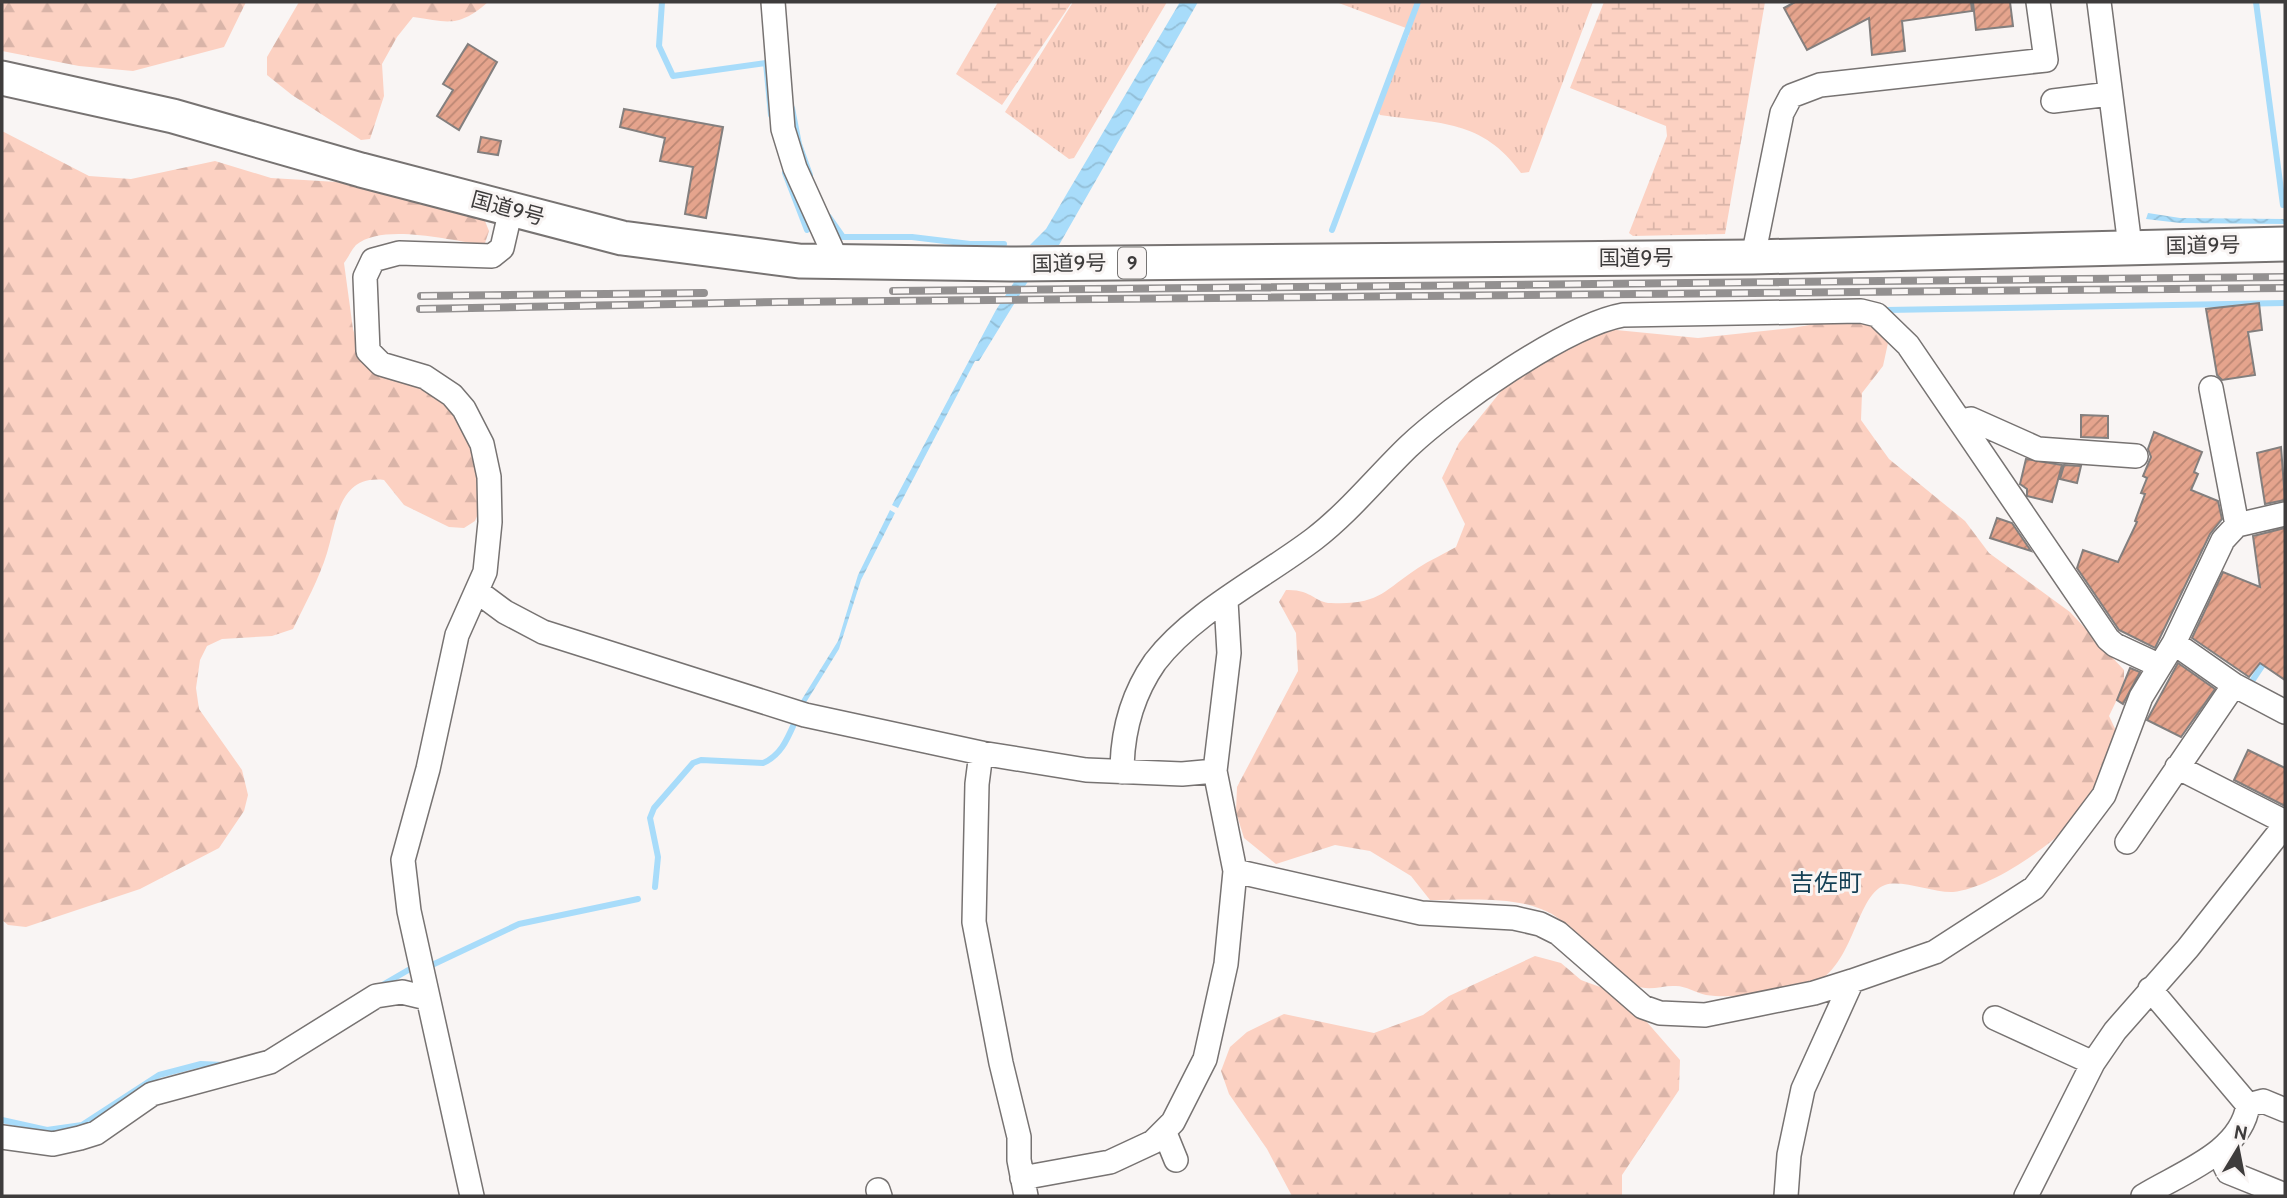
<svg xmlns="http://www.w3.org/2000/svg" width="2287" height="1198" font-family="Cabin,'Noto Sans JP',sans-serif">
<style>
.grass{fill:url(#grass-tufts)}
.forest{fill:url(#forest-firs)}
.wetland{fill:url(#wetland-marsh)}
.water{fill:url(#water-waves)}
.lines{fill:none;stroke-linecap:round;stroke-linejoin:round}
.stream{stroke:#a8dcfa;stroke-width:6}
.building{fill:url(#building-hatch);stroke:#837f7e;stroke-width:2}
.minor-casing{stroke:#777372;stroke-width:26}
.highway-casing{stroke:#777372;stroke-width:37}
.minor{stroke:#fff;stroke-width:23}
.highway{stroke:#fff;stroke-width:33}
.rail-casing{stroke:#939090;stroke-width:8}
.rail{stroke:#f9f5f4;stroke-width:5;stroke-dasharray:16;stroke-linecap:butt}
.labels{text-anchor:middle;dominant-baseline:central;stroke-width:6;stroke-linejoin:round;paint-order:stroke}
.shield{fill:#f9f5f4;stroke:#767473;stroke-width:2}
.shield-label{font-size:19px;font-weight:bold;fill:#3e3c3c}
.street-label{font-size:21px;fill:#3e3c3c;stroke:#f9f5f4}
.quarter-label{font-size:24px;fill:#133f54;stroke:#f9f5f4}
</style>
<defs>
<pattern id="grass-tufts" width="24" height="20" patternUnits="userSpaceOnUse" patternTransform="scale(1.75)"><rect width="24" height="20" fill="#fcd1c2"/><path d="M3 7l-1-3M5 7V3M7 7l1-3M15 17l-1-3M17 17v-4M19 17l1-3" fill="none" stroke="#d9b4a8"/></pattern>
<pattern id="forest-firs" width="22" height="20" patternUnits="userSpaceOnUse" patternTransform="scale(1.75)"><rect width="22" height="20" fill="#fcd1c2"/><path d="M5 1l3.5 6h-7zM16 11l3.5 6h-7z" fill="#d9b4a8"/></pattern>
<pattern id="wetland-marsh" width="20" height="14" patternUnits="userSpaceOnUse" patternTransform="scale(1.75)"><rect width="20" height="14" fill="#fcd1c2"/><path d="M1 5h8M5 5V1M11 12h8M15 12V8" fill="none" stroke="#d9b4a8"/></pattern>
<pattern id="water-waves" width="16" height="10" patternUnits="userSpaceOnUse" patternTransform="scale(1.75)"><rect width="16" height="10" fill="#a8dcfa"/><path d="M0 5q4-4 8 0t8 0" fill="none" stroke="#92bed7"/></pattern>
<pattern id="building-hatch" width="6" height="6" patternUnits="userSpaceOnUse" patternTransform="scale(1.75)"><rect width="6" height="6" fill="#e5a48d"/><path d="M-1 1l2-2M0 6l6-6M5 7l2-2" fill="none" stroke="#bb8774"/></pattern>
</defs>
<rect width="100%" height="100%" fill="#f9f5f4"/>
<path class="grass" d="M1073,2H1167L1074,158L1069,159L1005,112Z
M1336,2H1593L1529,172L1521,173C1482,119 1440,124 1380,115L1377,110L1409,35L1406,28Z"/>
<path class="forest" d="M2,2H246L224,47L133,71L79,66L2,51Z
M299,2H488C458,28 449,22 413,17L397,37L382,64L384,96L370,139L361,140L292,95L267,75V57Z
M2,131L89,176L131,179L215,161L271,178L337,182L443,207L472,214L485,221L489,231L485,243L479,244C448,240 382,223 356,245C352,249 348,258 344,263L353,329L361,356L414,379L460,416L480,447L481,507L475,521L464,528L449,527L404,505L384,480C338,475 337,521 327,553C319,579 305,604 293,629L272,636L222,639L207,646L200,660L196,688L199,709L242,770L248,795L244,811L219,848L140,889L26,927L8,925L2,920Z
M1850,318L1875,325L1888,343L1883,366L1862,393L1861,420L1889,459L1965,521L1989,553L2070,612L2124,670V685L2109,716L2119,737C2113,754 2109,776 2099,792C2076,829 1997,888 1953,892C1934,893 1901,879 1885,885C1854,896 1855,972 1807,986C1782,993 1731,999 1706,995C1696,993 1686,986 1676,986C1661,985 1650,992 1634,985C1621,979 1607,967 1595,957C1575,941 1571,920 1541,909C1509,896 1464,900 1430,900L1411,876L1370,851L1335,845L1276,864L1244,838L1236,812L1237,787L1298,671L1296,633L1279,602L1286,590C1312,589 1315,603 1331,603C1380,605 1383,591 1418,568C1430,560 1444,554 1456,547L1465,524L1442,478L1459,443L1502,390L1568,345L1606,329L1698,338L1792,328Z
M1535,956L1561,963L1581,980L1611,991L1646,1021L1680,1060L1679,1090L1622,1175V1196H1292L1267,1149L1229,1094L1221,1071L1230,1047L1247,1032L1284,1014L1374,1033L1423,1015L1449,996Z"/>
<path class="wetland" d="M998,2H1072L1002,105L956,74Z
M1604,2H1765L1725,234L1633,236L1629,233L1667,136L1666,126L1570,88Z"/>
<path class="water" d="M1180,2H1198L1059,245H1030L1046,229Z
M2148,213L2180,218L2285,219V224L2180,223L2146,219Z
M1030,278L979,361H975L898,508L892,505L996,310L1016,279Z
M890,510L895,513L861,580L839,649L805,704H799L838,641L858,575Z"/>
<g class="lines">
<path class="stream" d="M662,2L659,46L673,76L766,63L771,115
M2256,2L2283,205
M792,108L799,144L810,175
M785,173L807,230
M829,217L843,237H912L970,244H1004
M1332,230L1418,2
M1886,310L2285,303
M2250,684L2266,660
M655,887L658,857L650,818L654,808L693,763L701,760L763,763C780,756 787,740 794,724
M432,965L519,924L638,899
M379,987L410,969
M2,1120L47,1130L82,1125L159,1075L201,1064L224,1065"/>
</g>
<path class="building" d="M1795,2H1971L1972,11L1902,21L1905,51L1872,55L1869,18L1807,50L1784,8Z
M1973,2H2010L2013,26L1976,30Z
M468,44L497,62L459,130L437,116L453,90L443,84Z
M624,109L723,127L706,218L685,214L693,167L660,161L665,138L620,127Z
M481,137L501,141L498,155L478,152Z
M2259,303L2262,330L2248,332L2255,375L2222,380L2217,375L2206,309Z
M2081,415L2108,416V438L2081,437Z
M2154,432L2202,452L2194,472L2198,474L2191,490L2218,501L2222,519L2210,534L2155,648L2119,630L2077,568L2083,550L2118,562L2137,522L2135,521L2145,494L2141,493L2147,478L2143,476L2151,457L2148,449Z
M2281,447L2285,500L2265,504L2257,453Z
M2026,459L2062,465L2052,502L2027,496V489L2020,484Z
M2064,465L2081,466L2077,483L2060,479Z
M1997,518L2012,523L2031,551L1990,538Z
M2285,528V680L2260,663L2249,677L2192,638L2223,572L2260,587L2253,536Z
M2178,663L2215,689L2181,737L2147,720Z
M2130,668L2140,672L2123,704L2117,700Z
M2248,750L2285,768V806L2234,780Z"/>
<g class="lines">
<defs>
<path id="minor" d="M773,2L783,129L795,168L838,263
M2099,2L2130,246
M2053,101L2110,94
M1753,257L1782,113L1791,96L1820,85L2046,60L2038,2
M2211,388L2237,525
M1960,421L1971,419L2038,449L2136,456
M478,592L505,612L543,632L805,715L981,753L1086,770L1182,774L1215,771
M2174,643L2234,685L2285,712
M981,753L977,784L974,922L1001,1063L1019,1137V1160L1026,1196
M2177,767L2285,822
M1122,772C1122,732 1132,695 1155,662C1192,613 1264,577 1314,539C1349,512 1376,478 1408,447C1451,406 1567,325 1623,315L1861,311L1877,315L1908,345L2108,639L2115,645L2158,665
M2127,842L2234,685
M1235,871L1421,913L1514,918L1540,924L1558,933L1643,1007L1660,1013L1705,1015L1814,993L1852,981L1935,952L2034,888L2104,795L2141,697L2174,643L2223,540L2237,525L2285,514
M2150,989L2248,1105L2263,1101L2285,1110
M1995,1018L2093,1063
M1165,1133L1176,1160
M2,1137L53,1144L80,1138L96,1133L152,1094L270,1062L376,996L402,992L427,998
M2229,1144L2225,1166L2228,1172L2285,1195
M1022,1178L1110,1162L1153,1142L1173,1122L1205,1059L1226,964L1235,871L1215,771L1229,653L1226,601
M878,1190L880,1196
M472,1196L409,911L403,860L428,769L457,635L485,572L490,522L489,477L482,444L464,409L452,395L425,377L381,364L368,351L365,277L373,260L399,253L492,256L502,248L511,209
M1786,1196L1789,1155L1803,1089L1852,981
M2026,1196L2093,1063L2115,1031L2188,948L2285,825
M2143,1196C2180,1173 2241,1153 2248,1105"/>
<path id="highway" d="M2,78L173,116L361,170L622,238L799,261L1010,264L1753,257L2285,244"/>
</defs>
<use href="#minor" class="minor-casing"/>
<use href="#highway" class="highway-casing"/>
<use href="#minor" class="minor"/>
<use href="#highway" class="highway"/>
<defs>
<path id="rail" d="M893,291L2285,277
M421,296L704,293
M420,309L779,302L2285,288"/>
</defs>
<use href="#rail" class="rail-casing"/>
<use href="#rail" class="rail"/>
</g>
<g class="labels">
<rect class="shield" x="1118" y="247.5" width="28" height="31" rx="5"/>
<g class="shield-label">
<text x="1132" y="263">9</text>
</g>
<g class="street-label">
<text transform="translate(508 208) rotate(15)">国道9号</text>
<text transform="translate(2203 245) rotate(-1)">国道9号</text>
<text x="1636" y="257">国道9号</text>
<text transform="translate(1069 263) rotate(-1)">国道9号</text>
</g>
<g class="quarter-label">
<text x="1826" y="882">吉佐町</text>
</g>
</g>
<rect width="2287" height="1198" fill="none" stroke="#3e3c3c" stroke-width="7"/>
<g transform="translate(2238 1149) rotate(10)" stroke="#f9f5f4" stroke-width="5" paint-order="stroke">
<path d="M0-5L12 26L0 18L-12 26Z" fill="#3e3c3c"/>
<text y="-10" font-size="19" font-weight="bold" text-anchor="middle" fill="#3e3c3c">N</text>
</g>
</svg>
